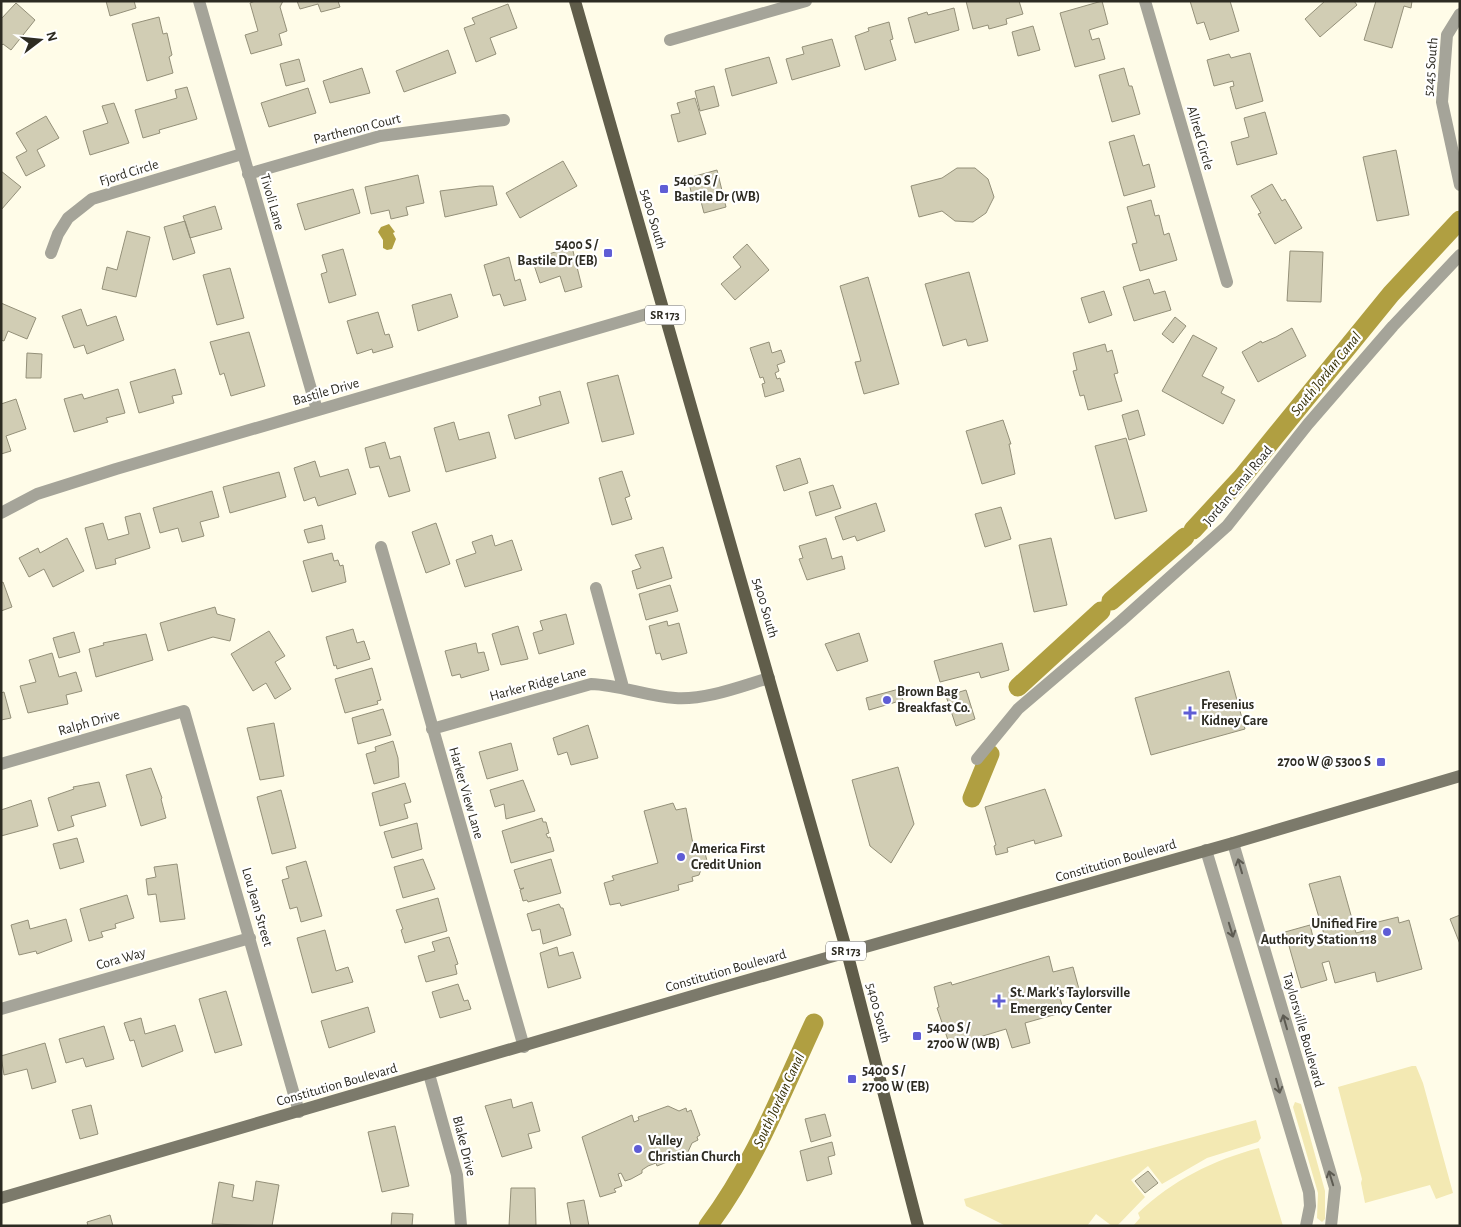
<svg xmlns="http://www.w3.org/2000/svg" width="1461" height="1227" font-family="'Alegreya Sans',sans-serif">
<style>
.green{fill:#f3e9b3}
.water{fill:#b09f41}
.lines{fill:none;stroke-linecap:round;stroke-linejoin:round}
.canal{stroke:#b09f41;stroke-width:19}
.building{fill:#d1cdb4;stroke:#949079}
.minor{stroke:#a5a499;stroke-width:12}
.secondary{stroke:#7c7a6b;stroke-width:12}
.primary{stroke:#605d4a;stroke-width:12}
.oneway{stroke:#5d5b52}
.poi-dot{fill:#5f5dd5;stroke:#fff;stroke-width:2}
.labels{text-anchor:middle;dominant-baseline:central;stroke-width:4.5;stroke-linejoin:round;paint-order:stroke}
.shield{fill:#fff;stroke:#6c6b64;stroke-width:1}
.shield-label{font-size:12px;font-weight:bold;fill:#2d2b22}
.street-label{font-size:14px;fill:#2d2b22;stroke:#fff}
.poi-label{font-size:14px;font-weight:bold;fill:#2d2b22;stroke:#fff;text-anchor:start}
.water-label{font-size:15px;font-style:italic;fill:#373006;stroke:#fff}
</style>
<rect width="100%" height="100%" fill="#fffce8"/>
<path class="green" d="M1412,1066H1416L1423,1083L1453,1193L1436,1199L1430,1185L1365,1203L1361,1183L1362,1179L1338,1087Z
M1295,1102L1301,1104L1325,1191V1219L1322,1222L1317,1218L1318,1193L1293,1107Z
M1256,1120L1261,1138L1258,1142L1207,1158L1162,1184L1148,1166L1131,1180L1145,1197L1117,1226H1112L1096,1214L1087,1226H1006L966,1206L964,1199Z
M1259,1148L1283,1226H1133L1140,1218L1138,1213C1173,1180 1213,1160 1259,1148Z"/>
<path class="water" d="M389,224L395,232L393,233L396,239L392,249L387,250L383,248V240L378,232L381,227Z"/>
<g class="lines">
<path class="canal" d="M1193,530L1242,477L1391,294L1460,220
M1111,601L1185,537
M1018,687L1101,611
M972,798L990,754
M708,1226C754,1165 782,1092 814,1023"/>
</g>
<path class="building" d="M106,1H134L136,8L110,16Z
M255,1H283L280,7L287,31L279,34L282,45L251,54L245,35L258,31L250,3Z
M297,1H338L340,7L321,12L318,4L300,9Z
M966,1H1019L1023,14L1006,19L1007,24L989,29L988,25L973,29Z
M1102,1L1108,24L1089,30L1092,40L1099,38L1105,59L1075,67L1060,13Z
M1190,1H1230L1239,31L1210,40L1204,22L1197,24Z
M1325,1H1354L1357,5L1320,37L1305,19Z
M1376,1H1412L1411,8L1404,6L1392,48L1364,40Z
M16,3L35,20L11,50L3,44L1,46V19Z
M508,4L517,28L490,38L496,54L476,62L464,28L475,24L472,18Z
M954,8L959,30L915,43L908,18L927,12L928,15Z
M159,17L163,34L167,33L172,55L169,57L173,73L147,81L132,24Z
M889,22L893,39L890,40L896,60L865,70L855,36L869,31L868,28Z
M1033,26L1040,50L1018,56L1012,32Z
M832,39L840,66L792,80L786,59L804,54L802,47Z
M448,50L456,73L404,92L396,71Z
M1250,53L1263,101L1236,109L1230,87L1234,86L1233,81L1214,86L1207,60L1229,54L1231,58Z
M769,57L777,83L732,96L725,69Z
M299,59L305,81L286,86L280,64Z
M362,68L370,93L330,103L323,81Z
M1124,68L1129,86H1132L1140,114L1112,122L1099,75Z
M714,86L719,106L700,111L695,91Z
M187,87L197,119L159,130L160,133L143,138L135,110L177,98L175,90Z
M308,88L316,113L269,127L261,103Z
M695,98L706,134L678,142L671,115L680,113L677,103Z
M114,103L129,143L90,155L83,131L108,123L102,106Z
M1265,112L1277,154L1237,165L1231,142L1249,137L1244,118Z
M46,116L59,138L37,150L45,166L26,176L16,157L27,151L16,133Z
M1134,135L1143,166L1149,164L1155,187L1124,196L1109,142Z
M1396,150L1409,215L1377,221L1363,157Z
M563,161L577,186L520,218L506,193Z
M957,168H975L988,179L994,197L986,213L973,222L955,221L942,211L919,217L911,186L942,178Z
M717,170L726,207L704,213L699,194L692,196L688,178Z
M1,171L21,187L1,210Z
M418,175L424,203L406,207L408,215L391,219L389,210L371,214L365,187Z
M1272,184L1282,201L1285,199L1302,228L1275,244L1258,214L1261,213L1251,196Z
M480,186H493L497,205L445,217L440,191Z
M353,189L360,213L305,230L297,204Z
M1151,200L1155,216L1159,215L1164,235L1169,233L1177,260L1140,271L1132,244L1137,243L1127,207Z
M215,206L222,229L190,238L183,216Z
M185,221L195,253L173,260L164,227Z
M127,231L150,237L136,297L102,289L107,267L117,270Z
M747,244L769,270L735,300L721,284L741,267L733,257Z
M572,247L582,287L565,292L560,276L540,283L532,259Z
M343,249L356,295L329,303L321,274L327,272L322,255Z
M1290,251L1323,252L1321,302L1287,301Z
M509,257L515,281L520,279L526,300L504,306L500,294L493,296L484,265Z
M230,268L244,318L217,325L203,275Z
M969,272L988,341L968,346L966,339L943,346L925,284Z
M868,277L899,384L864,394L855,362L861,361L840,286Z
M1149,279L1154,294L1165,291L1171,310L1134,321L1123,287Z
M1104,291L1112,315L1089,323L1081,298Z
M451,294L458,317L418,331L412,305Z
M1,303L36,318L27,339L8,331L4,341L1,340Z
M81,309L87,326L116,316L124,340L87,354L84,345L74,348L62,316Z
M378,312L385,335L389,334L393,347L373,353L372,349L357,354L347,321Z
M1175,317L1186,326L1173,343L1162,334Z
M1292,328L1306,356L1258,382L1242,352L1261,341L1262,343L1276,337Z
M249,332L265,386L231,396L224,373L220,375L210,342Z
M1193,335L1217,348L1202,376L1224,387L1221,393L1235,400L1223,424L1162,391Z
M769,342L772,353L781,350L785,362L777,365L779,371L775,373L777,379L780,378L784,391L765,397L762,384L765,383L763,377L760,378L750,348Z
M1105,344L1107,352L1112,350L1118,373L1114,374L1122,401L1088,410L1084,395L1080,396L1073,371L1077,370L1073,353Z
M27,353L42,354L41,378H26Z
M175,369L182,394L172,396L174,403L139,413L130,382Z
M618,375L634,434L602,442L587,383Z
M118,389L125,413L106,418L108,422L74,432L64,399L82,394L84,399Z
M560,391L569,423L515,439L508,415L541,405L539,397Z
M16,399L26,429L6,436L11,451L1,454V404Z
M1138,410L1145,435L1129,440L1122,415Z
M1003,420L1011,444H1009L1015,474L982,484L966,431Z
M454,422L459,440L489,432L496,458L446,472L434,428Z
M1126,438L1147,511L1115,519L1095,446Z
M385,442L390,459L400,456L410,491L389,497L379,466L370,468L365,448Z
M800,458L808,483L784,491L776,466Z
M315,461L320,477L348,469L356,494L318,506L315,497L304,501L294,468Z
M622,471L630,496L625,498L632,519L612,525L599,478Z
M279,472L286,497L230,513L223,487Z
M833,485L841,508L816,516L809,492Z
M212,491L219,517L200,522L204,536L182,542L178,528L160,533L153,508Z
M876,503L885,531L857,541L855,536L843,540L835,517Z
M1001,507L1011,539L985,547L975,514Z
M140,513L150,548L115,559L116,564L96,569L85,528L103,523L108,540L129,534L125,517Z
M436,523L450,564L426,573L412,532Z
M322,525L325,539L308,543L304,530Z
M492,535L495,546L512,540L522,570L465,587L456,560L476,553L472,542Z
M67,538L84,571L53,587L44,569L29,577L19,558L38,548L40,553Z
M826,538L832,559L842,556L845,569L807,580L799,559L803,558L799,546Z
M1051,538L1067,605L1034,612L1019,545Z
M663,547L672,578L637,589L632,571L641,568L635,555Z
M332,553L334,561L338,560L340,566L343,565L346,582L312,592L303,561Z
M3,582L12,607L1,611V583Z
M670,585L678,611L646,620L639,594Z
M215,607L217,614L235,619L230,641L213,637L168,651L160,623Z
M566,614L574,644L539,654L533,633L543,630L540,621Z
M667,621L668,626L679,623L687,653L662,660L660,653L656,654L649,626Z
M518,626L528,659L501,665L492,634Z
M353,629L357,643L364,641L370,659L337,669L336,665L334,666L326,637Z
M269,631L285,656L275,662L291,689L275,699L266,683L253,691L231,654Z
M74,632L80,652L59,658L53,638Z
M859,633L868,661L837,671L825,644Z
M146,634L153,660L96,677L89,649L104,645L103,643Z
M476,643L478,653L484,652L489,670L461,678L460,674L452,676L445,651Z
M1002,643L1009,670L981,678L979,672L940,682L934,661Z
M52,653L59,677L76,672L82,691L66,695L68,704L28,713L20,686L36,682L29,660Z
M372,668L381,700L377,701L378,704L345,713L335,679Z
M1229,671L1245,729L1151,755L1135,698Z
M899,689L903,700L869,710L866,698Z
M966,690L975,719L956,726L946,696Z
M4,692L11,718L1,720V693Z
M383,709L391,735L358,744L352,718Z
M274,723L284,776L260,780L247,728Z
M588,725L598,758L571,765L567,752L558,755L553,738Z
M393,741L398,758L399,777L374,784L366,754L376,751L375,747Z
M511,743L518,770L487,779L479,752Z
M898,767L914,824L891,863L870,846L852,780Z
M151,768L162,798L161,799L166,818L141,826L126,775Z
M523,780L535,811L506,819L504,804L495,807L490,790Z
M99,782L106,806L71,816L74,826L58,831L48,798L74,789L73,787Z
M405,783L411,802L404,804L408,818L380,826L372,793Z
M1045,789L1062,836L1035,844L1034,840L1007,848L1008,852L996,855L994,846L996,845L985,807Z
M281,790L296,848L272,854L257,797Z
M31,800L38,826L1,836V810Z
M673,803L676,810L686,808L693,844L696,851L704,849L708,865L702,867L699,875L692,877L693,881L678,885L679,890L621,906L620,903L610,905L604,883L614,880L612,876L658,863L644,811Z
M542,818L543,822H546L549,833L546,834L548,838L550,837L554,851L511,863L502,831Z
M417,823L422,849L392,858L384,832Z
M77,838L84,862L60,869L53,844Z
M423,859L435,889L403,898L394,867Z
M551,859L561,893L528,902L527,900L523,901L520,890L524,888L520,889L514,870Z
M306,861L322,916L301,922L297,907L290,909L282,880L289,878L286,867Z
M177,864L185,919L160,922L156,894L148,895L146,879L156,877L154,867Z
M1340,876L1356,933L1364,931L1362,926L1398,917L1399,923L1409,920L1422,969L1377,982L1375,972L1335,983L1329,961L1322,963L1327,980L1301,988L1285,932L1310,925L1315,945L1326,941L1309,884Z
M127,895L134,918L115,924L116,928L101,932L103,937L89,941L80,909Z
M438,898L447,931L405,943L401,930L403,929L396,910Z
M559,904L561,908H563L571,935L543,944L540,929L532,931L527,914Z
M1460,915V944L1450,919Z
M66,919L72,941L37,954L36,951L19,955L11,925L28,920L30,929Z
M325,930L336,971L348,967L353,982L312,993L297,938Z
M449,937L458,964L455,965L457,974L426,982L418,956L435,951L432,942Z
M557,947L559,956L573,952L581,978L548,988L540,953Z
M1049,956L1053,972L1073,967L1079,989L1059,995L1064,1012L1025,1023L1030,1043L1012,1048L1006,1029L950,1046L937,1008L939,1007L934,987L951,982L952,985Z
M458,984L464,1001L468,1000L471,1009L440,1018L432,992Z
M226,991L242,1045L215,1053L199,999Z
M368,1007L375,1032L329,1048L321,1021Z
M141,1018L145,1034L175,1025L183,1051L142,1067L134,1040L130,1041L124,1023Z
M104,1026L114,1059L86,1067L83,1058L66,1063L59,1039Z
M45,1043L56,1082L32,1089L27,1069L4,1075L1,1056Z
M511,1099L513,1108L532,1102L540,1131L528,1134L532,1148L502,1157L485,1106Z
M91,1105L98,1134L80,1139L72,1110Z
M668,1106L679,1111L686,1108L687,1112L691,1110L700,1135L697,1137L698,1140L692,1143L687,1154L657,1166L656,1163L648,1166L642,1170V1173L631,1179L625,1181L621,1173L618,1174L622,1186L614,1189L616,1192L600,1197L582,1137L632,1115L634,1122L639,1120L638,1117Z
M825,1114L831,1136L811,1142L805,1119Z
M395,1126L409,1186L382,1192L368,1132Z
M832,1142L835,1155L828,1157L832,1174L807,1181L800,1151Z
M1148,1171L1158,1183L1145,1193L1135,1181Z
M256,1181L279,1185L272,1226L212,1224L219,1182L234,1185L232,1197L253,1201Z
M511,1188H535L536,1226H509Z
M584,1200L589,1226H571L567,1203Z
M392,1213L413,1214L412,1226H391Z
M110,1215L113,1226H88L87,1222Z"/>
<g class="lines">
<path class="minor" d="M199,1L317,410
M1145,1L1227,282
M1460,14L1447,35L1442,102L1460,185
M670,40L806,1
M248,174L380,136L504,120
M51,253L58,234L68,218L92,199L242,154
M1,513L37,494L116,469L664,309
M381,547L524,1047
M596,588L623,687
M432,729L591,684C620,685 646,696 675,698C706,700 739,687 769,678
M977,759L1018,709L1121,621L1227,526L1308,424L1393,326L1460,255
M1,764L184,711L299,1112
M1233,843L1335,1188L1331,1226
M1206,850L1309,1192L1310,1206L1306,1226
M1,1009L250,938
M429,1074L457,1175L461,1226"/>
<path class="secondary" d="M1,1198L713,990L1233,843L1460,776"/>
<path class="primary" d="M575,1L847,952L918,1226"/>
</g>
<defs><path id="oneway-shaft" d="M-6 0H5M1.5-3L5.5 0L1.5 3" fill="none" stroke-width="1.6" stroke-linecap="round" stroke-linejoin="round" transform="scale(1.25)"/></defs>
<g class="oneway">
<use href="#oneway-shaft" transform="translate(1240 866) rotate(-106)"/>
<use href="#oneway-shaft" transform="translate(1231 930) rotate(73)"/>
<use href="#oneway-shaft" transform="translate(1285 1022) rotate(-106)"/>
<use href="#oneway-shaft" transform="translate(1278 1086) rotate(75)"/>
<use href="#oneway-shaft" transform="translate(1331 1178) rotate(-107)"/>
</g>
<g class="poi-dot">
<rect x="659" y="184" width="10" height="10" rx="2.5"/>
<rect x="603" y="248" width="10" height="10" rx="2.5"/>
<circle cx="887" cy="700" r="5"/>
<path d="M1187.5 705.5h5v5h5v5h-5v5h-5v-5h-5v-5h5z"/>
<rect x="1376" y="757" width="10" height="10" rx="2.5"/>
<circle cx="681" cy="857" r="5"/>
<circle cx="1387" cy="932" r="5"/>
<path d="M996.5 993.5h5v5h5v5h-5v5h-5v-5h-5v-5h5z"/>
<rect x="912" y="1031" width="10" height="10" rx="2.5"/>
<rect x="847" y="1074" width="10" height="10" rx="2.5"/>
<circle cx="638" cy="1149" r="5"/>
</g>
<g class="labels">
<g class="shield">
<rect x="645" y="305.5" width="40" height="19" rx="4"/>
<rect x="826" y="941.5" width="40" height="19" rx="4"/>
</g>
<g class="shield-label">
<text x="665" y="315">SR 173</text>
<text x="846" y="951">SR 173</text>
</g>
<g class="street-label">
<text transform="translate(1431 67) rotate(-85)">5245 South</text>
<text transform="translate(357 129) rotate(-14)">Parthenon Court</text>
<text transform="translate(1200 138) rotate(74)">Allred Circle</text>
<text transform="translate(129 173) rotate(-17)">Fjord Circle</text>
<text transform="translate(272 202) rotate(74)">Tivoli Lane</text>
<text transform="translate(653 219) rotate(74)">5400 South</text>
<text transform="translate(326 392) rotate(-16)">Bastile Drive</text>
<text transform="translate(1238 486) rotate(-50)">Jordan Canal Road</text>
<text transform="translate(765 608) rotate(74)">5400 South</text>
<text transform="translate(538 684) rotate(-15)">Harker Ridge Lane</text>
<text transform="translate(89 723) rotate(-16)">Ralph Drive</text>
<text transform="translate(466 793) rotate(74)">Harker View Lane</text>
<text transform="translate(1116 861) rotate(-16)">Constitution Boulevard</text>
<text transform="translate(257 907) rotate(74)">Lou Jean Street</text>
<text transform="translate(121 959) rotate(-16)">Cora Way</text>
<text transform="translate(726 971) rotate(-16)">Constitution Boulevard</text>
<text transform="translate(878 1013) rotate(75)">5400 South</text>
<text transform="translate(1303 1030) rotate(74)">Taylorsville Boulevard</text>
<text transform="translate(337 1085) rotate(-16)">Constitution Boulevard</text>
<text transform="translate(464 1146) rotate(76)">Blake Drive</text>
</g>
<g class="poi-label">
<text x="674" y="181">5400 S /<tspan x="674" dy="16">Bastile Dr (WB)</tspan></text>
<text x="598" y="245" text-anchor="end">5400 S /<tspan x="598" dy="16">Bastile Dr (EB)</tspan></text>
<text x="897" y="692">Brown Bag<tspan x="897" dy="16">Breakfast Co.</tspan></text>
<text x="1201" y="705">Fresenius<tspan x="1201" dy="16">Kidney Care</tspan></text>
<text x="1371" y="762" text-anchor="end">2700 W @ 5300 S</text>
<text x="691" y="849">America First<tspan x="691" dy="16">Credit Union</tspan></text>
<text x="1377" y="924" text-anchor="end">Unified Fire<tspan x="1377" dy="16">Authority Station 118</tspan></text>
<text x="1010" y="993">St. Mark's Taylorsville<tspan x="1010" dy="16">Emergency Center</tspan></text>
<text x="927" y="1028">5400 S /<tspan x="927" dy="16">2700 W (WB)</tspan></text>
<text x="862" y="1071">5400 S /<tspan x="862" dy="16">2700 W (EB)</tspan></text>
<text x="648" y="1141">Valley<tspan x="648" dy="16">Christian Church</tspan></text>
</g>
<g class="water-label">
<text transform="translate(1326 374) rotate(-51)">South Jordan Canal</text>
<text transform="translate(779 1100) rotate(-65)">South Jordan Canal</text>
</g>
</g>
<rect width="1461" height="1227" fill="none" stroke="#2d2b22" stroke-width="5"/>
<g transform="translate(40 40) rotate(74)" stroke="#ffffff" stroke-width="4" paint-order="stroke">
<path d="M0-4L9 19L0 12L-9 19Z" fill="#2d2b22"/>
<text y="-8" font-size="14" font-weight="bold" text-anchor="middle" fill="#2d2b22">N</text>
</g>
</svg>
